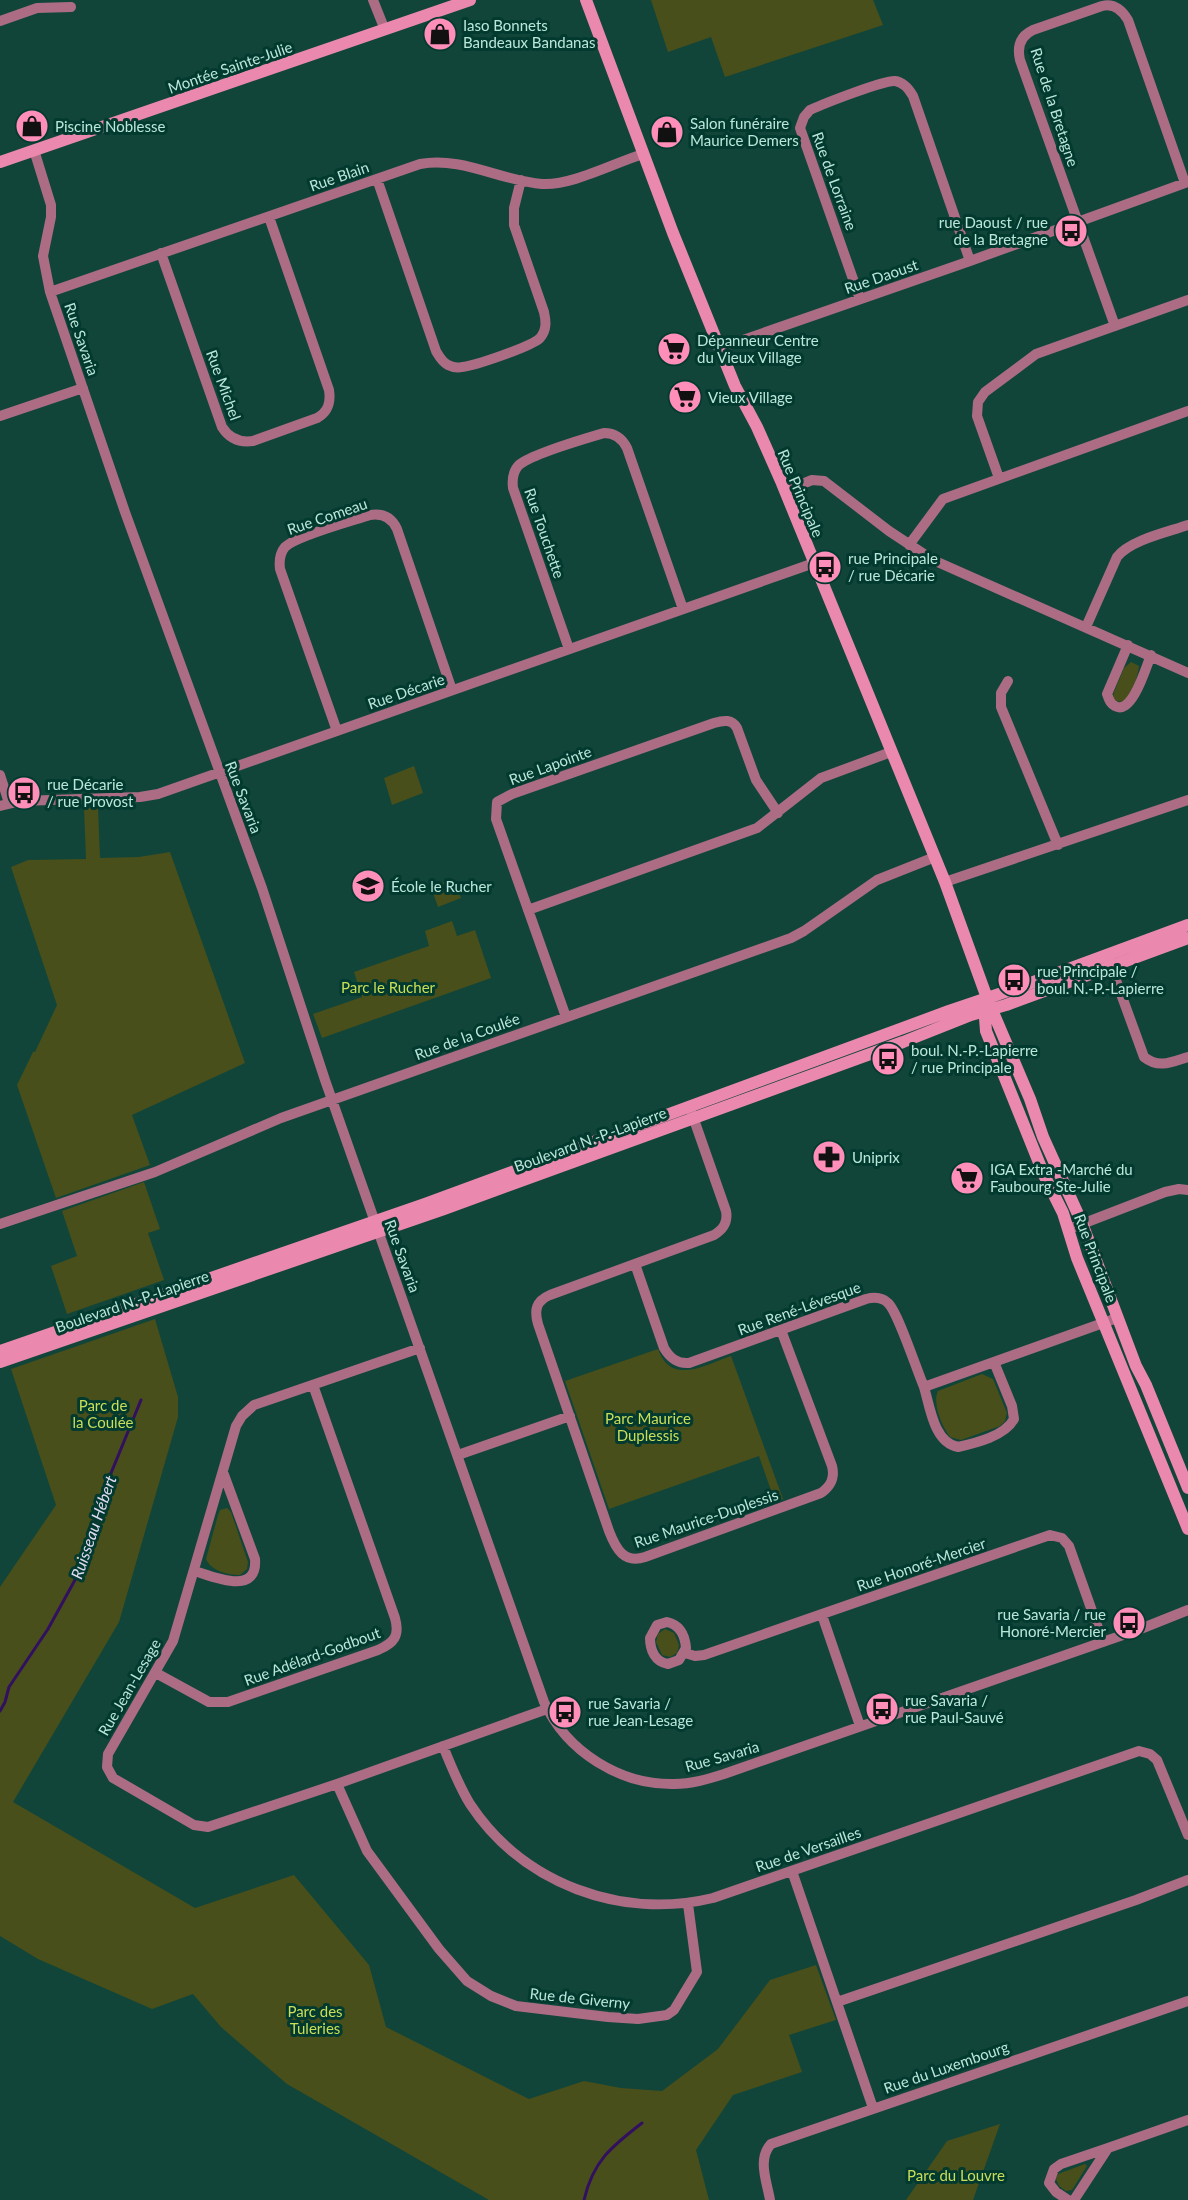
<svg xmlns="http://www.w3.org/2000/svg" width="1188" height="2200" font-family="Lato,sans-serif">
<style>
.green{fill:#484f1a}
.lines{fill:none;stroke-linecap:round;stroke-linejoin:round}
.stream{stroke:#32105f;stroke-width:3}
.street{stroke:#ac6d84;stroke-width:10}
.secondary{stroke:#eb88ad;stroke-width:12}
.labels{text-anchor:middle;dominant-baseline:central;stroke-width:6;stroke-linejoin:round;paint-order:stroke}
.poi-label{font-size:15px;fill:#bbe6da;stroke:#023a30;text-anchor:start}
.street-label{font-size:15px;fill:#bbe6da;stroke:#023a30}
.park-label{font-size:15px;fill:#cbde58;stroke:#023a30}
.water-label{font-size:16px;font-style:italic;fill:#e1dcf3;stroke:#023a30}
</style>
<rect width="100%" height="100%" fill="#11453a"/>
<path class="green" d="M651,0H873L883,25L725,77L711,37L668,52Z
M1131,662L1139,666C1138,677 1131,695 1123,702L1116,701L1113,696L1114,692L1124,668Z
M414,766L423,793L392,805L384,778Z
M84,808H98L100,858L139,857L170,852L245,1063L132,1115L150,1165L56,1198L17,1085L33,1052H35L57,1005L11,867L28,860L86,859Z
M454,878L461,898L438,907L431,887Z
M452,921L457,936L475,930L491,978L322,1038L313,1014L362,997L354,972L429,946L425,931Z
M144,1182L160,1229L148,1233L164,1280L67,1314L51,1266L77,1256L62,1211Z
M155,1319L178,1397V1417L119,1622L13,1802L195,1908L294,1875L369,1965L386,2027L529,2099L584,2081L621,2088L662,2091L718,2049L770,1980L816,1965L836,2020L789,2035L802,2072L733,2095L696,2150L709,2200H489L287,2084L221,2027L193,1994L152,2009L38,1959L0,1936V1587L56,1505L11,1369Z
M658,1349C671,1386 705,1365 731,1356L783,1499L775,1502L759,1456L609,1509L565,1381Z
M982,1374L993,1379L1007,1413L1005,1421L1000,1426L961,1440L950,1437C942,1427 932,1403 938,1391Z
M227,1508L231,1512L248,1562L247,1569L240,1575C228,1575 211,1571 206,1559L218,1515L220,1510Z
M665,1629L674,1633L679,1645L677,1653L670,1657L662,1655L656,1642L658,1634Z
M1000,2124L973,2200H906L947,2141Z
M1085,2164L1087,2166L1085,2169L1072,2190L1066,2191L1059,2186L1056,2179L1058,2174Z"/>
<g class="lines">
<path class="stream" d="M0,1711L5,1702L9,1687L48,1629L81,1569L109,1478L141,1400
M584,2200C593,2161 611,2147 642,2123"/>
<path class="street" d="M373,0L385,30
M0,21L37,8L71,7
M34,150L51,205V217L43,256L50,292L125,512L262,888L325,1080L544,1702C567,1752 620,1785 674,1784C692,1784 708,1779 724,1774L1143,1628L1188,1610
M377,179L436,351C439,356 442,362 448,365C452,367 458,368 462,367C474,366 533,346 540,338C547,330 546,321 544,312L514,225V208L521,180
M161,253L222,427C229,438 239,443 253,441L317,418C328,412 331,403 329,390L269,217
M50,292L420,164C462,156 501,181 542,184C571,186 614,163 643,154
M860,299L800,128L804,117L810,110C823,104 884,80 895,81C903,82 909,89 913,96L970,261
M1115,326L1020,60C1017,47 1020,36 1033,30L1102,6C1114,3 1122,10 1128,20L1185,183
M720,348L970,261L1188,182
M0,416L83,388
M999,478L977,416L978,402L985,392L1036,354L1188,300
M785,491L812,480L824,481L889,531L933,560L1188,673
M909,545L943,499L1188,411
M1086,627L1117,557C1130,540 1168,532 1188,525
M1128,645L1107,694C1109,699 1110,704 1115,706C1132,716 1146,667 1151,655
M569,649L513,488C512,480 513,472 518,466C528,455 587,438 604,433C615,433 622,438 627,448L683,609
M1008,681L1001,693V707L1058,845
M337,731L280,569C279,561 280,553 285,547C296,536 352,521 370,515C383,513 392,518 397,529L452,690
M0,775L9,803
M0,806L21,801L140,797L158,794L814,563
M945,882L1188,800
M528,910L757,828L821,778L891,752
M1109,961L1144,1057C1159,1069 1172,1062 1188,1057
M566,1017L496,819L497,802L512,794L714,723C724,720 732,719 737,728L756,780L778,813
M691,1111L726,1211C728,1222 724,1229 714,1235L550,1295C536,1301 534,1310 538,1324L609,1531C616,1549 624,1564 645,1557L821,1493C831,1486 835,1478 832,1466L781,1330
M0,1224L155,1172L281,1118L791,938L804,931L877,880L935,857
M1069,1229L1165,1192L1179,1189L1188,1190
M635,1264L664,1348C670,1358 677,1364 689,1363L866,1299C874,1297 882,1297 888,1303C898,1312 917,1371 924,1387L1117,1318
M420,1348L254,1405L242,1416L236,1426L173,1641L108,1754L107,1767L113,1778L194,1825L208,1827L337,1784L547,1709
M924,1387C930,1407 934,1443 958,1447C976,1443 1005,1436 1014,1419L1012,1406L994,1362
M458,1455L570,1416
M195,1571C214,1577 258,1596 255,1559L223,1472
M822,1615L860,1726
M667,1622C680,1625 685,1635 686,1648L679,1660L668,1664C655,1662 650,1650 650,1638L657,1625Z
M685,1653L695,1656L704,1655L1050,1535L1062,1538L1069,1546L1103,1642
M156,1673L209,1702H228L378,1650C394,1643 400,1636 395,1618L313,1385
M443,1746C451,1766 459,1786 470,1804C523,1884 621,1920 713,1898L1139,1751L1150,1754L1157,1760L1188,1835
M337,1784L367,1851L439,1949L467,1981L491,1996L516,2006L608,2017L638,2019L667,2015L674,2010L697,1972L688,1904
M792,1871L873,2108
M837,2002L1136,1900L1188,1880
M770,2200C767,2182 757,2159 771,2144L1188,2001
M1068,2200L1056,2192L1049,2183L1054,2169L1061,2164L1108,2148
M1074,2200L1108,2148L1188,2120"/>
<path class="secondary" d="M586,0L673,233L735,386L757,427L781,481L945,882L987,998L1030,1099L1043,1137L1082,1223L1136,1366L1146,1385L1188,1488
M0,162L470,0
M984,1005L986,1031L1044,1175L1063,1213L1077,1258L1188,1529
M0,1351L425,1204L949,1011L1017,988L1188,925
M0,1362L444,1209L903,1042L971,1015L1006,1005L1188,938"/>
</g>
<defs>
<symbol id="shop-disc" viewBox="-11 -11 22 22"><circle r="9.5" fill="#ff8eb9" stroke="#023a30"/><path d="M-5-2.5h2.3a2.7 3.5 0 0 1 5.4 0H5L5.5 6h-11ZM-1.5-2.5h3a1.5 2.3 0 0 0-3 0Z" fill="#111"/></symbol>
<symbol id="bus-disc" viewBox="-11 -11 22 22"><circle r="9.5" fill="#ff8eb9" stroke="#023a30"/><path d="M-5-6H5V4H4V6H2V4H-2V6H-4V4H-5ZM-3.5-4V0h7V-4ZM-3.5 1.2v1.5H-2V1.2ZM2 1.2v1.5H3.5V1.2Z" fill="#111"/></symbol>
<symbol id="supermarket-disc" viewBox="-11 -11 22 22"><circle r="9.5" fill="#ff8eb9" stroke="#023a30"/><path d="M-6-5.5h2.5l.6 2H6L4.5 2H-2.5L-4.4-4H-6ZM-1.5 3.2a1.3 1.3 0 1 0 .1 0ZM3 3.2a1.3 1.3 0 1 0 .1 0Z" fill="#111"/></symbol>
<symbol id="school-disc" viewBox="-11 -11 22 22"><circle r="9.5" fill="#ff8eb9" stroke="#023a30"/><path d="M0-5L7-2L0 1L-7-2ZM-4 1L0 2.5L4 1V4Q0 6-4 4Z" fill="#111"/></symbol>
<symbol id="pharmacy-disc" viewBox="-11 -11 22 22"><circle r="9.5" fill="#ff8eb9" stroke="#023a30"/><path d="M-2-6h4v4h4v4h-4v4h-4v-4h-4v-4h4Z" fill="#111"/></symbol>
</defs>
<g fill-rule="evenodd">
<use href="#shop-disc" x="421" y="15" width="38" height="38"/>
<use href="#shop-disc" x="13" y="107" width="38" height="38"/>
<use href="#shop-disc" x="648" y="113" width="38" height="38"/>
<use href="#bus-disc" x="1052" y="212" width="38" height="38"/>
<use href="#supermarket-disc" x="655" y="330" width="38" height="38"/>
<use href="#supermarket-disc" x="666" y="378" width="38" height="38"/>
<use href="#bus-disc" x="806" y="548" width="38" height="38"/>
<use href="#bus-disc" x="5" y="774" width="38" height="38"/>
<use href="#school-disc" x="349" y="867" width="38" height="38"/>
<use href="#bus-disc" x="995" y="961" width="38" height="38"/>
<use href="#bus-disc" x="869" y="1040" width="38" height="38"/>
<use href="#pharmacy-disc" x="810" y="1138" width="38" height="38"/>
<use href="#supermarket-disc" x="948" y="1159" width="38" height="38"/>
<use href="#bus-disc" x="1110" y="1604" width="38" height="38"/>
<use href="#bus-disc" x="863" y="1690" width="38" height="38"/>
<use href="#bus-disc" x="546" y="1693" width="38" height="38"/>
</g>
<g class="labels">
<g class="poi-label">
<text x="463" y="25">Iaso Bonnets<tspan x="463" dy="17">Bandeaux Bandanas</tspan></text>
<text x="690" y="123">Salon funéraire<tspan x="690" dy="17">Maurice Demers</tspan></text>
<text x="55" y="126">Piscine Noblesse</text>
<text x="1048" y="222" text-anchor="end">rue Daoust / rue<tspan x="1048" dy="17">de la Bretagne</tspan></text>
<text x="697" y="340">Dépanneur Centre<tspan x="697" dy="17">du Vieux Village</tspan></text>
<text x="708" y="397">Vieux Village</text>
<text x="848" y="558">rue Principale<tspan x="848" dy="17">/ rue Décarie</tspan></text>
<text x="47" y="784">rue Décarie<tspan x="47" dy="17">/ rue Provost</tspan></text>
<text x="391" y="886">École le Rucher</text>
<text x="1037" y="971">rue Principale /<tspan x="1037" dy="17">boul. N.-P.-Lapierre</tspan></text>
<text x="911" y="1050">boul. N.-P.-Lapierre<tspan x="911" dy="17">/ rue Principale</tspan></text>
<text x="852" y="1157">Uniprix</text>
<text x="990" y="1169">IGA Extra -Marché du<tspan x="990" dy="17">Faubourg Ste-Julie</tspan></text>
<text x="1106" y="1614" text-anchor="end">rue Savaria / rue<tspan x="1106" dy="17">Honoré-Mercier</tspan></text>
<text x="905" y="1700">rue Savaria /<tspan x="905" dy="17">rue Paul-Sauvé</tspan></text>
<text x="588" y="1703">rue Savaria /<tspan x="588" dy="17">rue Jean-Lesage</tspan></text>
</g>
<g class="street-label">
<text transform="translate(230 67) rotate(-19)">Montée Sainte-Julie</text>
<text transform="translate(1055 107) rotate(72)">Rue de la Bretagne</text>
<text transform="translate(339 176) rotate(-19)">Rue Blain</text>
<text transform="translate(835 181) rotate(70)">Rue de Lorraine</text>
<text transform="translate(881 276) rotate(-19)">Rue Daoust</text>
<text transform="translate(82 339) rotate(71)">Rue Savaria</text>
<text transform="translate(224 385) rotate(70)">Rue Michel</text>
<text transform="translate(801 493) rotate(67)">Rue Principale</text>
<text transform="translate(327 516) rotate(-19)">Rue Comeau</text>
<text transform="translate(545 533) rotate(71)">Rue Touchette</text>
<text transform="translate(406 691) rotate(-19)">Rue Décarie</text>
<text transform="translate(550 765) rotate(-20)">Rue Lapointe</text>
<text transform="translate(244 797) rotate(69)">Rue Savaria</text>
<text transform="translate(467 1036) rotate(-20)">Rue de la Coulée</text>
<text transform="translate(590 1139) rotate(-20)">Boulevard N.-P.-Lapierre</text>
<text transform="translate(403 1256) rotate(70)">Rue Savaria</text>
<text transform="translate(1096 1258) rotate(69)">Rue Principale</text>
<text transform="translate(132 1301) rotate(-19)">Boulevard N.-P.-Lapierre</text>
<text transform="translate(799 1308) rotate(-20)">Rue René-Lévesque</text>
<text transform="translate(706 1518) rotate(-19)">Rue Maurice-Duplessis</text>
<text transform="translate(921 1564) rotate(-19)">Rue Honoré-Mercier</text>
<text transform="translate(312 1656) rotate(-20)">Rue Adélard-Godbout</text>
<text transform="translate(129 1687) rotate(-60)">Rue Jean-Lesage</text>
<text transform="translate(722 1756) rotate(-16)">Rue Savaria</text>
<text transform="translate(808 1849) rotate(-19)">Rue de Versailles</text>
<text transform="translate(580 1998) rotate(6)">Rue de Giverny</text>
<text transform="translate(946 2067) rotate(-19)">Rue du Luxembourg</text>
</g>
<g class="park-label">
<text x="388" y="987">Parc le Rucher</text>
<text x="103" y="1405">Parc de<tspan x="103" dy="17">la Coulée</tspan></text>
<text x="648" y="1418">Parc Maurice<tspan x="648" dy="17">Duplessis</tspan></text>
<text x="315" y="2011">Parc des<tspan x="315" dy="17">Tuleries</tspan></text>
<text x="956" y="2175">Parc du Louvre</text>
</g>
<g class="water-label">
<text transform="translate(93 1527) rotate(-71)">Ruisseau Hébert</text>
</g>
</g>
</svg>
